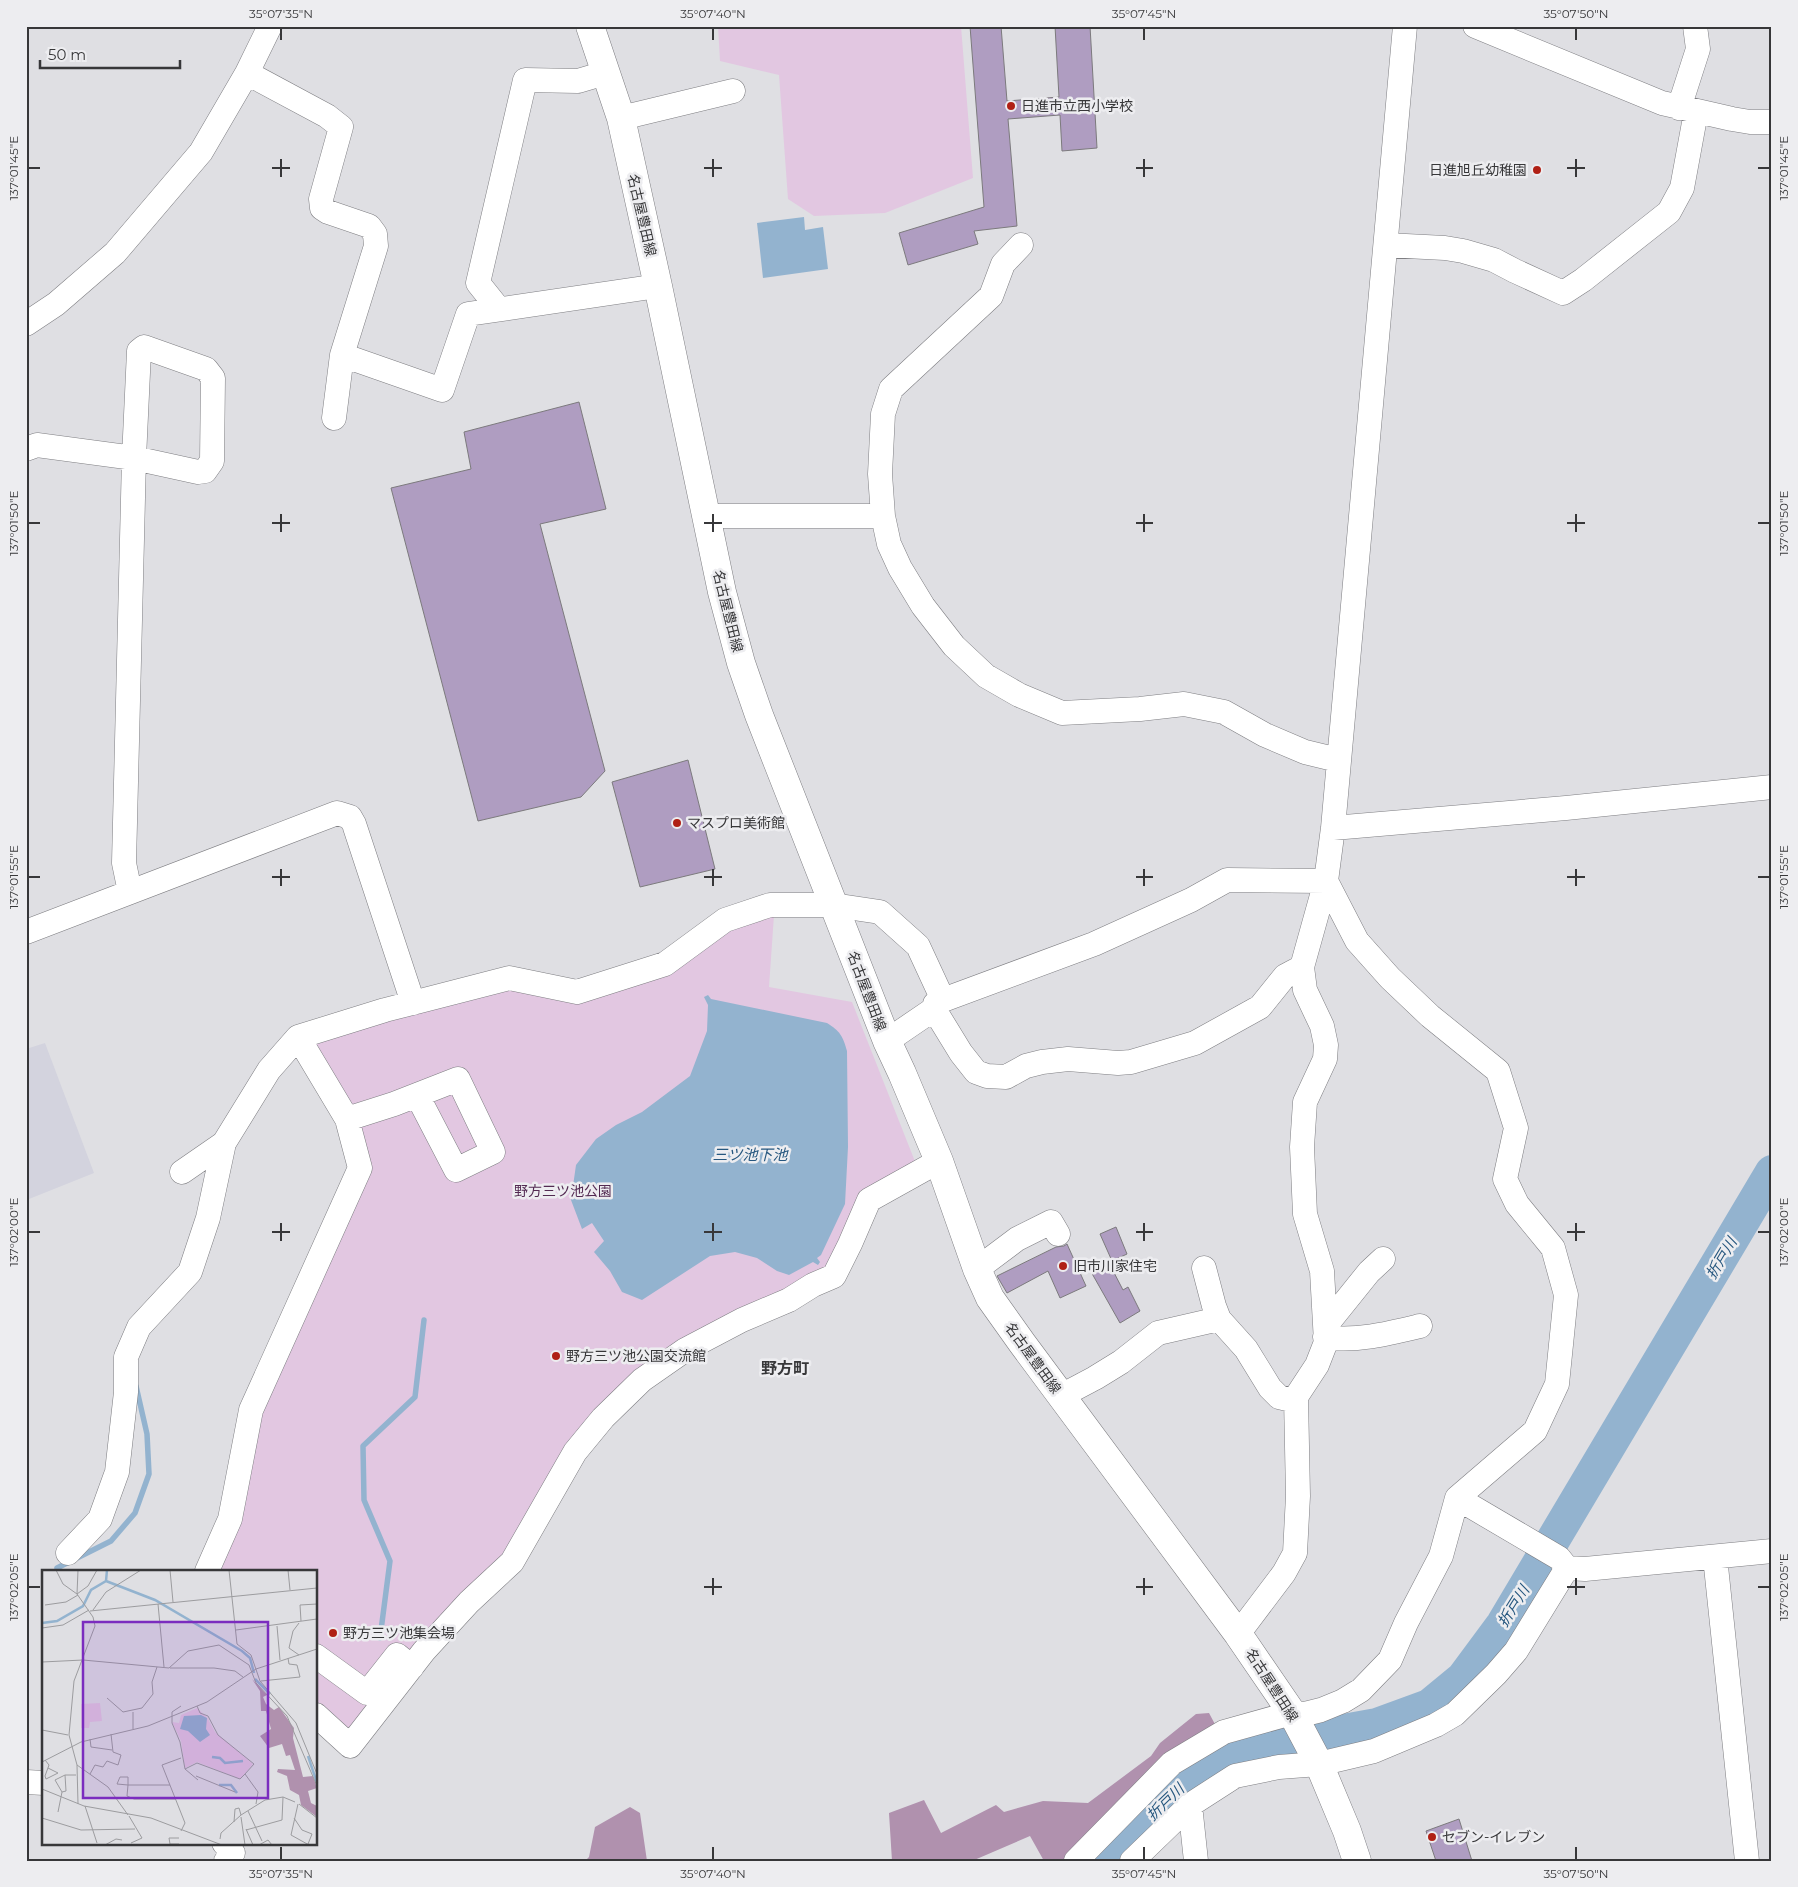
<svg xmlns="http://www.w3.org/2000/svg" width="1798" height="1887" font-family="Montserrat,'Noto Sans JP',sans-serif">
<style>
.built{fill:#d3d3de}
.green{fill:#e2c7e1}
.forest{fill:#b091ae}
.water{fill:#93b3cf}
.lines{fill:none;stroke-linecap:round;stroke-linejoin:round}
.stream{stroke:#93b3cf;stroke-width:5.5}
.river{stroke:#93b3cf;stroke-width:34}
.building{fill:#af9dc1;stroke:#7c7a7d}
.minor-casing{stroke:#7e7e82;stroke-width:25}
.major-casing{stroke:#7e7e82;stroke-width:29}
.minor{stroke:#fff;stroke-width:24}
.major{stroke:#fff;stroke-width:28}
.ticks{fill:none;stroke:#373739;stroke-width:2}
.poi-dot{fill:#b02015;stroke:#ededf0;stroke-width:2}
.labels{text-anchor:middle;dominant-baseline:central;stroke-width:5;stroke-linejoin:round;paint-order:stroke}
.poi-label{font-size:14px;fill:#373739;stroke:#ededf0;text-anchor:start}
.street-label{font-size:14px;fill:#373739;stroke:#ededf0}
.park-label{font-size:14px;fill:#532a52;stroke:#ededf0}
.water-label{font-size:15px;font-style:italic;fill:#26577f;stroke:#ededf0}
.quarter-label{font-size:16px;font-weight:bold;fill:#373739;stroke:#ededf0}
.inset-river{fill:none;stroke:#93b3cf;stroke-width:2.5}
.inset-road{fill:none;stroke:#9c9c9f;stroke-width:1}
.view{fill:#7b2cbf;fill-opacity:0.15;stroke:#7b2cbf;stroke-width:2.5}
.inset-edge{fill:none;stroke:#373739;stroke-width:2.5}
.neatline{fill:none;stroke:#373739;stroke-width:2}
.ticks-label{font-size:12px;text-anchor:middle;fill:#373739}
</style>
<rect width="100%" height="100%" fill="#dfdfe3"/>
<path class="built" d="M45,1043L94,1173L29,1199L26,1190V1049Z"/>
<path class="green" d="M718,26H961L973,178L885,213L814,216L788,199L779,75L720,61Z
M774,915L769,987L852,1002L916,1164L862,1190L827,1270L679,1343L502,1558L350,1733L316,1703V1571H214L261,1406L371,1169L311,1044L508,985L579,998L726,927Z"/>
<path class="forest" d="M1209,1713L1217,1728L1068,1861H1044L1030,1836L972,1861H892L889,1813L924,1800L941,1833L996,1805L1004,1812L1043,1801L1088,1803L1151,1756L1160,1743L1196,1714Z
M630,1807L640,1813L647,1861H585L589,1857L595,1827Z"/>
<path class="water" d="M804,217L805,230L823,227L828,269L763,278L757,223Z
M708,995L711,999L827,1023C840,1031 843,1036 847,1051L848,1147L845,1204L821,1255L817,1258L820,1262L818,1265L813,1262L789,1275L777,1271L757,1258L735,1252L710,1256L642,1300L622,1292L610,1271L594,1252L604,1241L592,1223L582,1229L571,1200L576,1165L596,1139L616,1125L642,1112L690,1076L707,1031L708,1005L704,997Z"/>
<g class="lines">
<path class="stream" d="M57,1568L111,1541L135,1513L149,1474L147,1434L136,1386
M380,1638L390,1561L364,1500L363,1446L415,1397L424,1320"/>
<path class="river" d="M1104,1861L1191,1776L1228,1752L1377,1725L1429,1706L1463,1678L1503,1624L1772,1172"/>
</g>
<path class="building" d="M970,26H1001L1007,101L1059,97L1055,26H1090L1097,148L1062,151L1060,115L1008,119L1017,226L974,231L978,244L908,265L899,233L984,207Z
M579,402L606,509L540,524L605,771L581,797L478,821L391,488L471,469L464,432Z
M688,760L715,869L640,887L612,782Z
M1116,1227L1127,1254L1112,1261L1100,1234Z
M1067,1244L1086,1286L1060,1298L1048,1271L1007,1293L997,1276L1056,1247L1064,1246Z
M1108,1261L1123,1290L1128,1287L1140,1311L1120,1323L1090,1270Z
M1459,1819L1472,1861H1436L1426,1831Z"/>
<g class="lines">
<defs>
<path id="minor" d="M1475,26L1662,103L1732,119L1750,122H1772
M247,73L327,116L341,127L321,199L322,208L328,212L369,226L375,234L376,246L342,355L442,390L468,314L658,286
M1679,108L1698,49L1695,26
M621,118L733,91
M1021,245L1003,264L991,296L891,389L883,414L880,474L883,516L889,544L900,568L923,606L954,646L986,676L1019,695L1062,713L1140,709L1184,704L1224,712L1265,735L1305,752L1338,760
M1386,245L1445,248L1463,251L1494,260L1515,271L1563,293L1583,280L1669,212L1682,188L1696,112
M498,308L478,283L525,80L578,81L605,73
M26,324L56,304L115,253L201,152L247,73L270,26
M334,418L342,355
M26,449L37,445L134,458L198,472L205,471L212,461L213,378L206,369L144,347L139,351L134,458L124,863L130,892
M706,516H883
M1333,828L1566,808L1772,787
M26,932L337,813L350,817L354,824L413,1003
M934,1009L961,1053L976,1072L987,1076L1006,1077L1026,1066L1042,1062L1068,1059L1118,1063L1131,1062L1195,1043L1260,1007L1285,976L1302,967
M887,1041L934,1009L935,1004L943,1000L1094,944L1191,900L1227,880L1326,881L1302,967L1305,990L1322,1026L1326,1045L1325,1059L1305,1102L1302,1147L1305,1214L1322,1271L1326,1342L1317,1365L1296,1397L1298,1496L1295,1553L1284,1573L1238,1634
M347,1119L394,1104L458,1079L493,1152L456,1170L417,1095
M182,1172L224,1143L269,1070L298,1037L385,1010L509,978L577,992L665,964L725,920L770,905H833L880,912L918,946L943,1000
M1204,1268L1214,1306L1219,1319L1246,1349L1270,1388L1279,1397L1296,1401
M977,1269L1017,1239L1051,1222L1058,1234
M1325,1322L1332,1318L1369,1272L1383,1259
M1325,1337C1356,1342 1391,1333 1420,1326
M1061,1396L1095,1378L1121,1362L1158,1333L1219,1319
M1457,1498L1559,1558L1567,1568L1585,1569L1772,1551
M68,1553L100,1519L117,1472L126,1392V1357L139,1327L190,1272L208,1218L224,1143
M1715,1557L1747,1861
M207,1571L230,1519L251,1410L360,1168L347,1119L298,1037
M316,1656L367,1693L397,1655L412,1667
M316,1715L350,1746L424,1651L469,1602L512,1562L575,1452L603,1418L642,1380L685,1350L742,1320L789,1300L813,1285L834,1276L850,1244L869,1200L939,1161
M26,1782L44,1783
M1190,1805L1196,1861
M224,1843L233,1853L226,1861
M1076,1861L1172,1763L1224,1732L1292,1713L1305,1714L1321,1710L1343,1701L1361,1690L1390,1660L1406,1623L1441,1556L1457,1498L1535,1431L1557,1384L1566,1295L1553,1248L1517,1204L1505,1179L1516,1128L1498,1071L1430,1016L1390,978L1357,941L1326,881L1333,828L1405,26
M1132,1861L1190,1805L1235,1776L1279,1767L1319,1764L1374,1751L1436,1725L1455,1714L1496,1674L1516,1651L1567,1568"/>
<path id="major" d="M590,26L621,118L658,286L722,592L741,663L759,715L887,1041L902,1073L939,1161L977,1269L990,1298L1022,1343L1238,1634L1292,1713L1319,1764L1347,1831L1357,1861"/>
</defs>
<use href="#minor" class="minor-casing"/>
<use href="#major" class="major-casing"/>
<use href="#minor" class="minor"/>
<use href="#major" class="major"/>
</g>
<path class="ticks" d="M281,28V40M713,28V40M1144,28V40M1576,28V40M281,159V177M713,159V177M1144,159V177M1576,159V177M28,168H40M272,168H290M704,168H722M1136,168H1153M1567,168H1585M1758,168H1770M281,514V532M713,514V532M1144,514V532M1576,514V532M28,523H40M272,523H290M704,523H722M1136,523H1153M1567,523H1585M1758,523H1770M281,869V886M713,869V886M1144,869V886M1576,869V886M28,877H40M272,877H290M704,877H722M1136,877H1153M1567,877H1585M1758,877H1770M281,1223V1241M713,1223V1241M1144,1223V1241M1576,1223V1241M28,1232H40M272,1232H290M704,1232H722M1136,1232H1153M1567,1232H1585M1758,1232H1770M713,1578V1595M1144,1578V1595M1576,1578V1595M28,1587H40M704,1587H722M1136,1587H1153M1567,1587H1585M1758,1587H1770M281,1847V1860M713,1847V1860M1144,1847V1860M1576,1847V1860"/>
<g class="poi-dot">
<circle cx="1011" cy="106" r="5"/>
<circle cx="1537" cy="170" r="5"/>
<circle cx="677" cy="823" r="5"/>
<circle cx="1063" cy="1266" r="5"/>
<circle cx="556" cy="1356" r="5"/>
<circle cx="333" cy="1633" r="5"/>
<circle cx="1432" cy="1837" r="5"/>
</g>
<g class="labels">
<g class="poi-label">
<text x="1021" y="106">日進市立西小学校</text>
<text x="1527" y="170" text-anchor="end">日進旭丘幼稚園</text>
<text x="687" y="823">マスプロ美術館</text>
<text x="1073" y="1266">旧市川家住宅</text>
<text x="566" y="1356">野方三ツ池公園交流館</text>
<text x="343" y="1633">野方三ツ池集会場</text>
<text x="1442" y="1837">セブン-イレブン</text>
</g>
<g class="street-label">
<text transform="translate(642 215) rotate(77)">名古屋豊田線</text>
<text transform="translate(728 611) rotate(76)">名古屋豊田線</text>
<text transform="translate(867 991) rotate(69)">名古屋豊田線</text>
<text transform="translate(1033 1358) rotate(54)">名古屋豊田線</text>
<text transform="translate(1272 1685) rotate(57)">名古屋豊田線</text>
</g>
<g class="park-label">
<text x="563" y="1191">野方三ツ池公園</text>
</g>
<g class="water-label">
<text x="750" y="1154">三ツ池下池</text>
<text transform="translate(1721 1258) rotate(-59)">折戸川</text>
<text transform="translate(1513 1606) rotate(-58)">折戸川</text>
<text transform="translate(1165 1802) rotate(-44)">折戸川</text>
</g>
<g class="quarter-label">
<text x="785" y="1368">野方町</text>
</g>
</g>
<g transform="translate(42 1570)">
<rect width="275" height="275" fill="#dfdfe3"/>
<path d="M58,133L60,151L48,152L47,158H39V134ZM155,138L165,147L173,162L211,194L198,209L155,192L143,198L139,171L130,152L137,153L139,145Z" fill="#e2c7e1"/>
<path d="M210,109L225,125L221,127L224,134L232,140L237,137L252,158L251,168L261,207L271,206L275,218L266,221L269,233L275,236V247L259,235L257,225L248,220L245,206L235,202L236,199L253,200L248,185L244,186L240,174L227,178L218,166L229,159L224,141H219L218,121Z" fill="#b091ae"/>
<path d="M159,145L165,148L164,159L168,165L158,172L146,161L138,159L142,146Z" fill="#93b3cf"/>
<path class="inset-river" d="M64,11L113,30L200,81L208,88L212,103M0,53L15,51L41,36L49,20L64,11L65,0M213,109L228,124M266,186L275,213M170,187L178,188L183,193L201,191M177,215H189L195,223"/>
<path class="inset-road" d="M14,0L21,14L35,24L46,16L55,0M36,0L35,24L51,47L53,56L32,111L27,165L35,195L66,217L86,245M128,0L131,32M187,0L195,74M246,0L248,20M116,34L122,97M3,35L24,32L36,25M51,40L64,22L99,0M48,41L275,18M259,51L258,35L275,34M235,56L238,90M0,58L21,55L47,40M194,60L275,49M195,74L209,85L218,111L254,153L275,204M257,85L247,78L251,61L257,53M0,92L41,90L127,98L146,81L177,75L207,95L214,113L245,146L275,216M128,98H172L193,101L201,107M219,111L258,107L255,95L247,94L246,88M65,128L81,142L100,138L111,124L110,112L115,97M139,136L130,142V153L138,172L143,199L156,210M155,136L158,143L166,146L176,165L212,194L203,204L216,222L214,234M91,142V159M0,160L26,165M48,169L49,177L70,180M3,190L7,195L3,206L4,209L16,203L6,198M0,192L39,172L106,156L165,132L214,99L275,79M35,195L36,234M143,199L155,193L198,209L203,204M48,204L53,195L61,197L65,191L76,195L79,185L71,182L69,164M23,205L13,210L20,222L24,221L23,205H34M154,206L193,222M128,215H86V207H78L75,214L86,215L85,226L92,229H134M0,219L42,236L109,248L180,275M256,234L249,265L267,275M257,234L275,248M43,236L55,273M206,241L220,271M16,242L20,222M87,246L100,268L89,273M199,247L203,275M0,248L39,260L93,259M252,248L260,260L270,264L266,274M192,252L193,239L197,238L199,245M204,259L211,275M204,260L240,250L241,227M139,261L143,253L120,195L139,188M137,268H127L128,274H137M178,269L179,263L199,245L223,230L241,227L253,232M63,275L74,269L80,270M217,275L226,270L230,275"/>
<path class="view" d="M41,52H226V228H41Z"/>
<rect width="275" height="275" class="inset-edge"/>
</g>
<rect width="1798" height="1887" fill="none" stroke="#ededf0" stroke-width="55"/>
<path d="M40 60v8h140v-8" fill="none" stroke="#373739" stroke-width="2.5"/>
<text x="48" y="60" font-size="15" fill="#373739" stroke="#ededf0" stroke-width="4" paint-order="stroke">50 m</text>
<rect x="28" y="28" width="1742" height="1832" class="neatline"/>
<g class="ticks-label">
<text x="281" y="18">35°07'35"N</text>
<text x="713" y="18">35°07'40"N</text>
<text x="1144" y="18">35°07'45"N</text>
<text x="1576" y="18">35°07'50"N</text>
<text transform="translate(1784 168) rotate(-90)" y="4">137°01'45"E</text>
<text transform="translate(14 168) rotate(-90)" y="4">137°01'45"E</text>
<text transform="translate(1784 523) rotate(-90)" y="4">137°01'50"E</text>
<text transform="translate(14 523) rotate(-90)" y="4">137°01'50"E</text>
<text transform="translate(1784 877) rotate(-90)" y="4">137°01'55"E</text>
<text transform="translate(14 877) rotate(-90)" y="4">137°01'55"E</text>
<text transform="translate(1784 1232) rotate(-90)" y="4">137°02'00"E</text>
<text transform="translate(14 1232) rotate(-90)" y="4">137°02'00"E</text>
<text transform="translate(14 1587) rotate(-90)" y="4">137°02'05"E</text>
<text transform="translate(1784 1587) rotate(-90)" y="4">137°02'05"E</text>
<text x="281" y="1878">35°07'35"N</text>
<text x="713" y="1878">35°07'40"N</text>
<text x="1144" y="1878">35°07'45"N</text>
<text x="1576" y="1878">35°07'50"N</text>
</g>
</svg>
